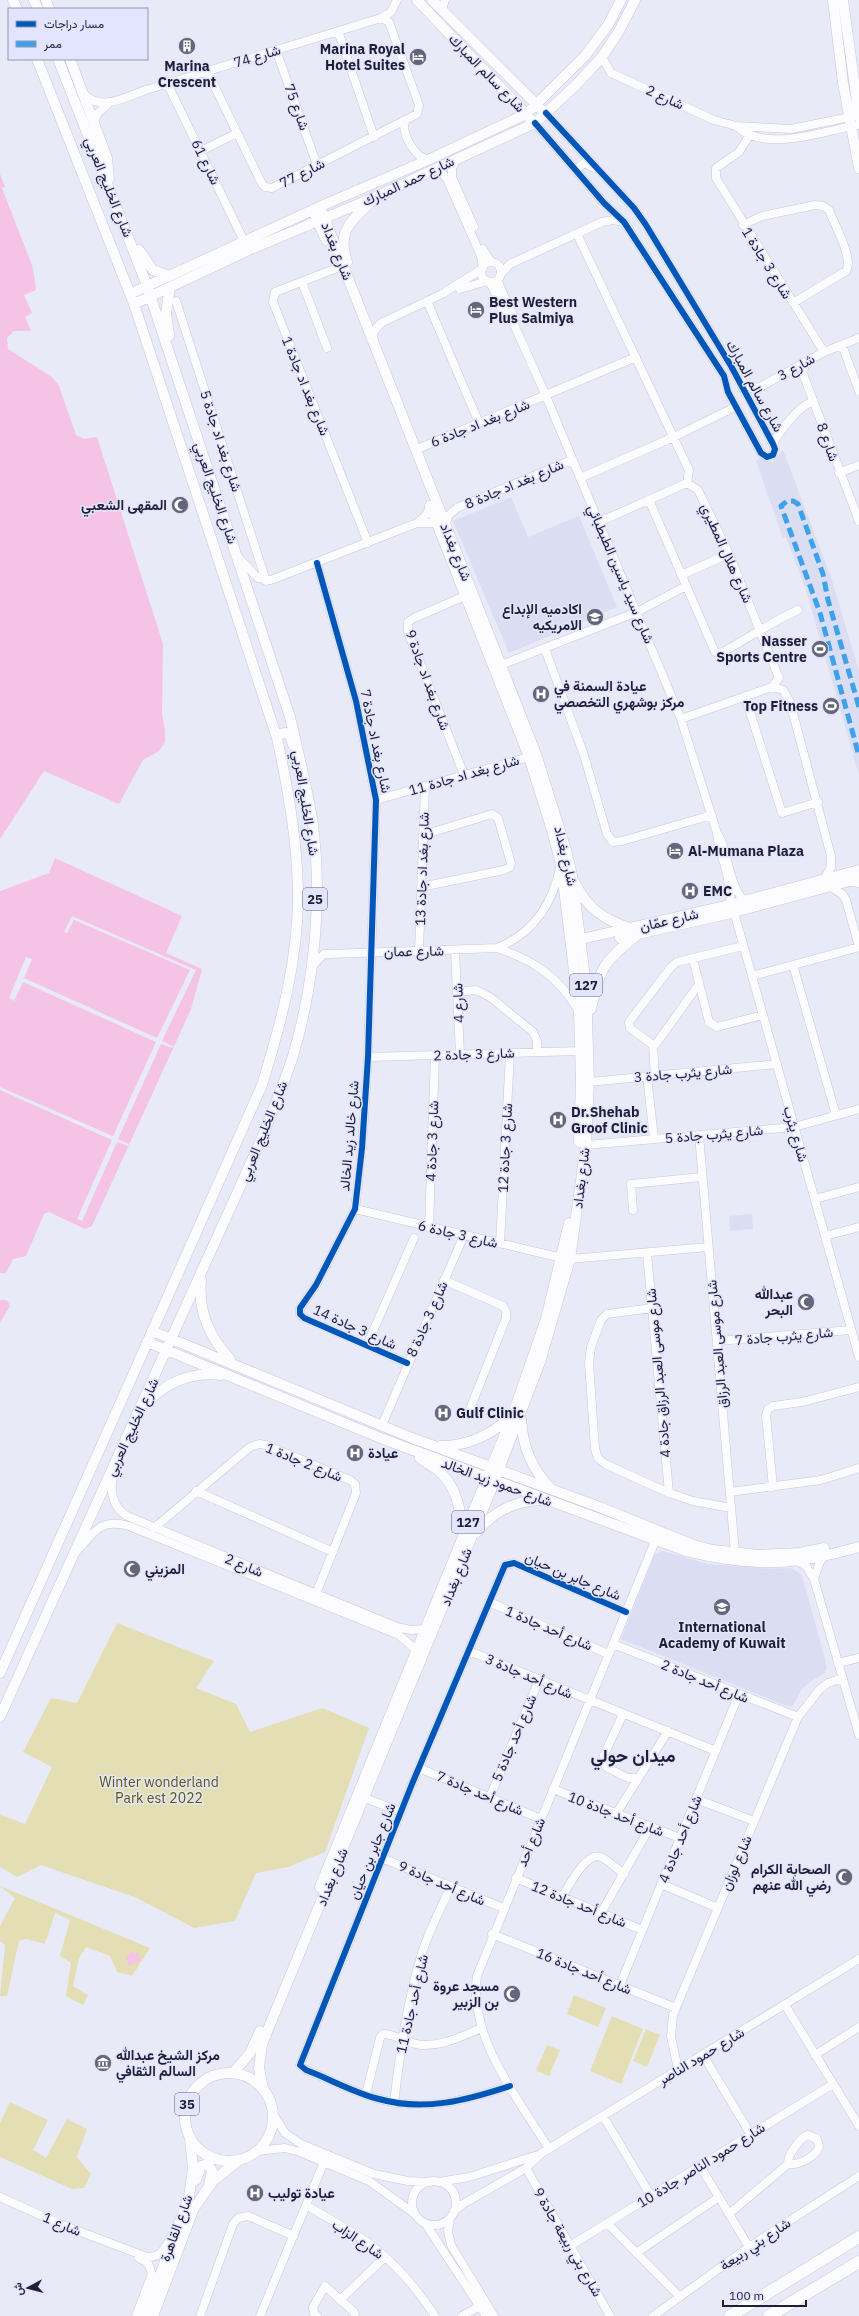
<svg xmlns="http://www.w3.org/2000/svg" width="859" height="2316" font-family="'IBM Plex Sans',Vazirmatn,sans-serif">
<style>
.built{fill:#dbddf2}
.green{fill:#e4deb4}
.water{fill:#f4c3e6}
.pier{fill:#e9eaf8}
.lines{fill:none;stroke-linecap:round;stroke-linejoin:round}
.minor-casing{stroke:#c7c8d9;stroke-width:9}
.major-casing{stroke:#c7c8d9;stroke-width:11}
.highway-casing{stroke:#c7c8d9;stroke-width:13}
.minor{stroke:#fcfcfe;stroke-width:8}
.major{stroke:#fcfcfe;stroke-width:10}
.highway{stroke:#fcfcfe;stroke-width:12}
.quiet{stroke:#3da2eb;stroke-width:5;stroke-dasharray:10 5;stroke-linecap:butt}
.cycleway-casing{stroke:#e3e5fe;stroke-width:8}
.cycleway{stroke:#0057b8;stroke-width:6}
.labels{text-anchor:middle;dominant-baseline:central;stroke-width:3;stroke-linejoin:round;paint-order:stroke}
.shield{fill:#e3e5fe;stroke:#595a71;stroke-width:1}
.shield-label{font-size:13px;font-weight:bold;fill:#1e1f35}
.poi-label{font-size:14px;font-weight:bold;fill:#1e1f35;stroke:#e3e5fe;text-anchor:start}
.street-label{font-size:14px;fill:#1e1f35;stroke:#e3e5fe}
.park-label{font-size:14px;fill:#5f5601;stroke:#e3e5fe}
.district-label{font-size:18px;font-weight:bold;fill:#1e1f35;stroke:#e3e5fe}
</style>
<rect width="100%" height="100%" fill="#e9eaf8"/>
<path class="built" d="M783,450L831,577L859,671V775L805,587L786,537L783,538L756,461L759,458L771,462L774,461Z
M511,497L528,537L579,516L617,607L509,653L453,521Z
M752,1214L753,1229L730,1231L729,1216Z
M663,1551L708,1564L770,1569L791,1568L802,1575L827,1667L825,1673L810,1682L802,1689L793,1706H787L621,1639L655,1554Z"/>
<path class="green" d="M117,1623L214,1661L196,1688L236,1704L250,1732L322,1708L369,1728L325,1852L288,1867L256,1873L235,1921L194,1928L137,1898L41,1865L17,1877L0,1867V1815L25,1824L52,1767L23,1752L51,1698L77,1703Z
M0,1886L150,1948L132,1976L117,1972L110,1956L86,1947L79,1958L73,1986L88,1995L83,2005L66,1996L71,1963L60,1956L70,1920L55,1913L45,1944L26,1939L19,1941L7,1996H0L5,1945L0,1941V1926L15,1898Z
M574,1995L606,2008L598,2027L567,2014Z
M612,2016L643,2029L621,2084L590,2071Z
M646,2029L660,2035L647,2067L633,2061Z
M547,2045L560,2050L549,2076L536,2071Z
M10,2102L48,2120L33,2150L46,2158L67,2119L87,2129L77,2157L91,2174L84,2188L72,2189L0,2157V2123Z"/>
<path class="water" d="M0,174L5,187L2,188L33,268L36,290L24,295L32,313L25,317L31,331H14L7,338L8,349L52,377L59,386L76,435L84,439L97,437L163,644L162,714L165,730V742L159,751L143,760L119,804L44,771L0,839Z
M55,858L182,916L166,953L202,969L191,1009L92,1226L85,1229L49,1212L44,1214L26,1256L13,1259L6,1273H0V891L49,873Z
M0,1300H7L10,1306L0,1323Z
M131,1952L138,1953L141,1961L129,1966L126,1957Z"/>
<path class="pier" d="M72,916L196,970L162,1041L173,1046L172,1048L161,1044L118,1139L129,1144L128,1146L117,1142L82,1221L77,1219L112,1140L0,1090V1087L113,1136L156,1042L23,982L14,1001L9,998L26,957L32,959L24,978L157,1038L190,970L74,920L67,933L64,932Z"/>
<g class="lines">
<defs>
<path id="minor" d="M442,9L445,0
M338,31L374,137
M276,50L317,165
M602,57L611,73L714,120L736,126L791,129L855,116
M207,71L262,184L265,187L272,188L417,114L419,105L389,22L381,18
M167,83L244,241
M84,94C101,112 125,97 146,90L381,18L391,12L397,0
M405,121C401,134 415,157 428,160
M94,122L98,113L109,103
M535,123L604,203L624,222L724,376L728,392L761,453L767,457L773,455L775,449L773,444L731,366L646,225L634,208L546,113
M736,126C766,154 823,130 859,125
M749,136L739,152L716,168V178L824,352
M201,151L237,133
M456,159L452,169V177L474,227
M432,170L442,173L447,179L481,256L483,267
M575,170L584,163L594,168
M743,225L762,216L815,205L823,206L829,210C834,224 854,258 846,271L793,303
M577,234L689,470L687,483
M483,249L491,262
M481 272a10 10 0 1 1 20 0a10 10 0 1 1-20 0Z
M337,268L275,292L273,302L368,543
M501,274L510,264L602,222L613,220L623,222
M497,280L512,313V320L546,396L681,719L717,833C719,852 735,890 729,905
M302,282L327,348
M489,282C498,292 499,315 512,320
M460,289L487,281
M176,301L266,581
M427,301L479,423
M373,340L374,331L381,323L442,294L482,269
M842,345L859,391
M805,362L803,374L859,521
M743,382L749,388L760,387L824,352L859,338
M773,444C778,433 801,403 813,402
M415,450L636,357
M839,473L859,465
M580,478L674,437L735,407
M649,500L715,652L721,653C747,639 771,622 798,610
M599,522L687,483
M417,523H437
M445,525L449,515L457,508L572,460
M238,557L258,578L271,580L417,523L425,516L431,507
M317,563L356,701L376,800L368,1057L362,1148L355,1209L316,1285L300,1308V1314L304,1318L407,1363
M681,575L729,554
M545,649L584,755L607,834L613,842L622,841L712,815
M501,665L637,612L686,586
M772,687L783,690L790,702L831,856V867L825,878
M745,696L782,813L818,802
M681,719L772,687L779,678L729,554L698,490L687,483
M464,775L408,632V622L414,618L465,596
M376,800L529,757
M719,836C728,852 730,892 746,901
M830,886L843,895L846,900L859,947
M421,887L504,870L510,867L511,863L498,818L492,814L423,835
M734,912L859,1357
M497,948C533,960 558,976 578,1010
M419,951L425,786
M455,951L460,1054
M693,959L709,1022L717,1027L763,1015
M793,965L836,1115
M312,966L324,954H330L497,948C532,934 552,905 560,868
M752,976L859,947
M457,992L476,990L490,997L533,1032L537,1041V1052
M653,1045L630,1028L629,1022L671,967L677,962L743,946
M653,1045L656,1044L699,984
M653,1045L655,1076
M368,1057L581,1051
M647,1076L654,1139
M589,1082L777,1064
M699,1135L735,1553
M586,1145L794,1127L859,1109
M815,1199L859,1187
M355,1209L562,1258
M633,1210L631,1184L702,1177
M429,1227L435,1055
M825,1236L859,1227
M500,1243L510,1053
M647,1253L669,1493
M570,1259L708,1247
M444,1280L503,1306L506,1311V1318L468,1414
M652,1308L607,1314L601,1320L591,1347L589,1363L595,1449L598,1458L605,1464L669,1493L693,1501L731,1508
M717,1341L851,1330
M367,1345L414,1238
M382,1425L464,1235
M114,1473C109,1489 112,1507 127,1516L397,1627L411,1630L424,1629
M773,1487L766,1415L768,1409L773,1406L802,1402L859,1387
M196,1491L333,1552
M730,1492L821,1480L859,1468
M154,1528L250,1447L259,1444L266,1445L350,1480L355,1484L356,1493L314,1599
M77,1551C95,1532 99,1518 129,1526L399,1635L416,1650
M797,1561L806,1566L814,1579L859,1735
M814,1579L819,1564L824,1555
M489,1602L608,1654
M613,1644L798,1717
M469,1651L716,1751
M838,1663L859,1658
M623,1714L604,1755L606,1767L628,1778H638
M419,1768L541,1819
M553,1789L680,1838
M490,1797L539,1680
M365,1798L401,1812
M696,1799L754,1821
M616,1814L668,1731
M382,1858L503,1908
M516,1878L642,1930
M661,1884L718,1908
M562,1897C569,1886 586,1851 601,1857C609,1861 617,1869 624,1874
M601,1913L650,1827
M492,1934L676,2008
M620,1985L739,1694
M785,2005L859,2126
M703,2055L751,2135
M815,2055L859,2027
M678,2070L671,2036L673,2015L798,1717L820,1689L828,1683L843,1678
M510,2086C467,2100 424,2112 379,2099C354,2093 330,2079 306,2070L300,2065L412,1784L505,1565L514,1563L626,1612
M366,2094L380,2038L383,2034C394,2034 405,2041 416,2044C438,2049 462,2036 482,2028
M394,2103C400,2052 407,2002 422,1953C429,1930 441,1908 451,1886
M273,2114L285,2133L301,2144L374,2174L408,2181L430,2182
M603,2116L651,2196
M549,2149C519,2100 468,2037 477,1976L658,1534
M257,2151L285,2148L300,2152L369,2181L415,2214
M700,2166L749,2247
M526,2168L610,2316
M412 2203a22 22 0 1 1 44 0a22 22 0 1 1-44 0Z
M439,2182L469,2177L538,2155
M0,2197L60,2224L147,2257C161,2258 165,2248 171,2237
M306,2205C327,2218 351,2230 371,2245C396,2264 418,2290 435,2316
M454,2211L463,2204L526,2168L542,2153L859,1959
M729,2214L788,2164C797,2166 818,2156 819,2146L817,2139L808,2135C800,2137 787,2156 788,2164
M450,2218L448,2231L451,2245L494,2316
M425,2223L486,2316
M607,2223L679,2296
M570,2246L833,2084
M636,2253L719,2197
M340,2300L385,2257
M136,2316L152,2274L148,2263L139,2258
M200,2316L233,2224L238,2218L248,2216L294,2236
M260,2316L324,2162
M317,2316L314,2313L313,2307L325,2286L354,2312L355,2316
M462,2316L480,2306
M653,2316L749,2247L859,2176"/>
<path id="major" d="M13,0L17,9
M34,0L38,9
M46,0L49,9
M417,0L529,117
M432,0L541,109
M833,0L843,83L859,168
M843,0L859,117
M70,59L107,158L109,179
M313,210L326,240
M139,250L153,270L169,276
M347,262C336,231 352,220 372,201
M130,294L328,203L428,160L526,114L585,56L608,25L621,0
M134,304L251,249L375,197L535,123L576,85L602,57L619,31L635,0
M169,336L166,313L170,287
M430,506L529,757L551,827L561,864L579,1012L581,1081L579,1142
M277,738L279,734L286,733L290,735L293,745
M575,883C587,908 604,920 630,928
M620,938L731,913L857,879
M573,941L729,905L859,870
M591,1009C600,968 603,962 636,936
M201,1280C198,1311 209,1337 230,1359
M152,1331L412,1438L602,1508L693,1545L713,1550L759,1555L800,1553L824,1548
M147,1342L383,1439L686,1551C722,1560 762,1566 799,1560C819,1558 839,1552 859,1547
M146,1403C166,1383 192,1371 221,1375
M521,1419C523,1447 531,1468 551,1489
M440,1446C467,1446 490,1436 510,1417
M420,1458C426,1463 432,1466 438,1470C457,1487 460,1508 463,1532
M477,1532C492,1512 515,1501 540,1500
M0,1673L262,1085C281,1023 299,957 298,891C297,839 288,789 277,738L134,304L37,59
M0,1717L262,1138C272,1111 284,1084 293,1056C315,981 323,895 312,818C306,784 298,751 290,717L146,283L58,59
M320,1887L513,1414L546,1319L569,1223
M234,2072L250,2053L260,2031
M185 2117a44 44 0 1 1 88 0a44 44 0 1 1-88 0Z
M263,2089L259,2068L262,2044L491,1490L540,1362L570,1259L586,1145L589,1082L586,985L572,875L566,850L536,754L320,207
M196,2180L201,2166L208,2164L212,2171L209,2185
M145,2316L189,2197L193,2169L190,2138
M153,2316L194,2208L213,2181L239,2160"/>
<path id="highway" d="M851,880L859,881
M730,2316L859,2237
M769,2316L859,2262"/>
</defs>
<use href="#minor" class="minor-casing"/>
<use href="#major" class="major-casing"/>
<use href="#highway" class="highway-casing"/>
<use href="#minor" class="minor"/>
<use href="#major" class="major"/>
<use href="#highway" class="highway"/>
<path class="quiet" d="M859,707L828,600L823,574L798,504L793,501H787L781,506L820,613L859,756"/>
<defs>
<path id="cycleway" d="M535,123L604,203L624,222L724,376L728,392L761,453L767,457L773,455L775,449L773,444L731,366L646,225L634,208L546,113
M317,563L356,701L376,800L368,1057L362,1148L355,1209L316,1285L300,1308V1314L304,1318L407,1363
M510,2086C467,2100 424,2112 379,2099C354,2093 330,2079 306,2070L300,2065L412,1784L505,1565L514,1563L626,1612"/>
</defs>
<use href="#cycleway" class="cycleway-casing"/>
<use href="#cycleway" class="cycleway"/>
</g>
<defs>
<symbol id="building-disc" viewBox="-11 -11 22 22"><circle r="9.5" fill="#656679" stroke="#e3e5fe"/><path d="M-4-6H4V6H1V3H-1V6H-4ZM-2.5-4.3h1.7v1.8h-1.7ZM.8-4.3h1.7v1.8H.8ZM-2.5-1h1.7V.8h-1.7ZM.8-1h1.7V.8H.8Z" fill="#fff"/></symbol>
<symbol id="hotel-disc" viewBox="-11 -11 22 22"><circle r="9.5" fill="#656679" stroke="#e3e5fe"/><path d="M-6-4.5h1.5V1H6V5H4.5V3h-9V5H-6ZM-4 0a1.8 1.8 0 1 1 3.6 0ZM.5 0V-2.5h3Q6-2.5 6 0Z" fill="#fff"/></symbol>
<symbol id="mosque-disc" viewBox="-11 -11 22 22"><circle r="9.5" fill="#656679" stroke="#e3e5fe"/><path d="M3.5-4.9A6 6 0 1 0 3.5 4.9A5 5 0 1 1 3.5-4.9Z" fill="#fff"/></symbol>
<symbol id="school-disc" viewBox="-11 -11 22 22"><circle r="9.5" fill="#656679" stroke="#e3e5fe"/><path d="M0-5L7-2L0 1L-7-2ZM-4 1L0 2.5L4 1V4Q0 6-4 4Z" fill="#fff"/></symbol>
<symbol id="stadium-disc" viewBox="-11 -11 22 22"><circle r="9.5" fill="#656679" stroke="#e3e5fe"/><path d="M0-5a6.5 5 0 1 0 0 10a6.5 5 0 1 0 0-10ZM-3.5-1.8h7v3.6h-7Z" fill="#fff"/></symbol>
<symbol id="hospital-disc" viewBox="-11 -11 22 22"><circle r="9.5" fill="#656679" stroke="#e3e5fe"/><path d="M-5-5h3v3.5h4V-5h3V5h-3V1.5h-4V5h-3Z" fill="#fff"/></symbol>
<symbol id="museum-disc" viewBox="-11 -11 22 22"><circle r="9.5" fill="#656679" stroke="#e3e5fe"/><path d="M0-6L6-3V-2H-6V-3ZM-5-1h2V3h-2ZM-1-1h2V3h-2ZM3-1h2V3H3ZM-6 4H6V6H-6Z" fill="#fff"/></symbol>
</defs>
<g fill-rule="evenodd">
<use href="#building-disc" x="177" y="36" width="20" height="20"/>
<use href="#hotel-disc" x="408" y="47" width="20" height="20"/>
<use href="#hotel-disc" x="466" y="300" width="20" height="20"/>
<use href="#mosque-disc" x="170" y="495" width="20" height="20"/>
<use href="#school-disc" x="585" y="607" width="20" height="20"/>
<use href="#stadium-disc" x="810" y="639" width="20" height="20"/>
<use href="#hospital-disc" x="531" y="684" width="20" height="20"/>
<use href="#stadium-disc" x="821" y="696" width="20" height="20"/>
<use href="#hotel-disc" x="665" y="841" width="20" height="20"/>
<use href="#hospital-disc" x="680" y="881" width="20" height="20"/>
<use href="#hospital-disc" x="548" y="1110" width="20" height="20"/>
<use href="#mosque-disc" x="796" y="1292" width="20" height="20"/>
<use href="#hospital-disc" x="433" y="1403" width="20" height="20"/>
<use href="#hospital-disc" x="345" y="1443" width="20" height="20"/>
<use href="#mosque-disc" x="122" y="1559" width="20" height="20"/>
<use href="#school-disc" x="712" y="1597" width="20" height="20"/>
<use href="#mosque-disc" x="834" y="1867" width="20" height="20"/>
<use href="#mosque-disc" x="502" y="1984" width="20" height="20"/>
<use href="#museum-disc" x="93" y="2053" width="20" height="20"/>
<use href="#hospital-disc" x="245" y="2183" width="20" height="20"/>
</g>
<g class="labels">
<g class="shield">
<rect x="303" y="888" width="24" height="22" rx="3"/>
<rect x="570" y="974" width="32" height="22" rx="3"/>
<rect x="452" y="1511" width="32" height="22" rx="3"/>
<rect x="175" y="2093" width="24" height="22" rx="3"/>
</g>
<g class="shield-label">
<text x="315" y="899">25</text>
<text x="586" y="985">127</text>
<text x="468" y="1522">127</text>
<text x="187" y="2104">35</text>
</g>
<g class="poi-label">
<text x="405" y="49" text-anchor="end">Marina Royal<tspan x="405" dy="16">Hotel Suites</tspan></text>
<text x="187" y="66" text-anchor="middle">Marina<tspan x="187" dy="16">Crescent</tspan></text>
<text x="489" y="302">Best Western<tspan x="489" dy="16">Plus Salmiya</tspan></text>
<text x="167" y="505" text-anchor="end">المقهى الشعبي</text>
<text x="582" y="609" text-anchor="end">اكادميه الإبداع<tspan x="582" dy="16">الامريكيه</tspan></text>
<text x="807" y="641" text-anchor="end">Nasser<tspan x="807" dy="16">Sports Centre</tspan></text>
<text x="554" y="686">عيادة السمنة في<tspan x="554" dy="16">مركز بوشهري التخصصي</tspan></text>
<text x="818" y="706" text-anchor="end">Top Fitness</text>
<text x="688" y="851">Al-Mumana Plaza</text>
<text x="703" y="891">EMC</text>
<text x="571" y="1112">Dr.Shehab<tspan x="571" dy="16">Groof Clinic</tspan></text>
<text x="793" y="1294" text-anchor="end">عبدالله<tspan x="793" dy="16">البحر</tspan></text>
<text x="456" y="1413">Gulf Clinic</text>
<text x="368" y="1453">عيادة</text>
<text x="145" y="1569">المزيني</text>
<text x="722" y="1627" text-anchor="middle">International<tspan x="722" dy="16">Academy of Kuwait</tspan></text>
<text x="831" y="1869" text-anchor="end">الصحابة الكرام<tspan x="831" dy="16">رضي الله عنهم</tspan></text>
<text x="499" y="1986" text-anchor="end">مسجد عروة<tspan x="499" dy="16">بن الزبير</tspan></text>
<text x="116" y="2055">مركز الشيخ عبدالله<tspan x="116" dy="16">السالم الثقافي</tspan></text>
<text x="268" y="2193">عيادة توليب</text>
</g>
<g class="street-label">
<text transform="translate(257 56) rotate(-17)">شارع 74</text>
<text transform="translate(487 73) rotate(46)">شارع سالم المبارك</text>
<text transform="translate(665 97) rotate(24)">شارع 2</text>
<text transform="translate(297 107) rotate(70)">شارع 75</text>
<text transform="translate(206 162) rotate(64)">شارع 61</text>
<text transform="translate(302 173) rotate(-27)">شارع 77</text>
<text transform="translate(408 181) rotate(-25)">شارع حمد المبارك</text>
<text transform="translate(109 187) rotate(68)">شارع الخليج العربي</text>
<text transform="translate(337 251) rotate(68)">شارع بغداد</text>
<text transform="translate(767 263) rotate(58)">شارع 3 جادة 1</text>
<text transform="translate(796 367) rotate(-29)">شارع 3</text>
<text transform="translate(306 386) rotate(68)">شارع بغد اد جادة 1</text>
<text transform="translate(755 386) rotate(61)">شارع سالم المبارك</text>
<text transform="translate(480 423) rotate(-22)">شارع بغد اد جادة 6</text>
<text transform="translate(221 441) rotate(72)">شارع بغد اد جادة 5</text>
<text transform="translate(828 442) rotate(70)">شارع 8</text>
<text transform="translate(514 484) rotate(-23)">شارع بغد اد جادة 8</text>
<text transform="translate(216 493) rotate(71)">شارع الخليج العربي</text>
<text transform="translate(456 552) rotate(68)">شارع بغداد</text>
<text transform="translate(727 553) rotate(66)">شارع هلال المطيري</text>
<text transform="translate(621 574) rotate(67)">شارع سيد ياسين الطبطبائي</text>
<text transform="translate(428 680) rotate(70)">شارع بغد اد جادة 9</text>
<text transform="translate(376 741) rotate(78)">شارع بغد اد جادة 7</text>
<text transform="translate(464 775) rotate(-16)">شارع بغد اد جادة 11</text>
<text transform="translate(306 803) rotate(81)">شارع الخليج العربي</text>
<text transform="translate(566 856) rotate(77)">شارع بغداد</text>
<text transform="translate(422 869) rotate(-88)">شارع بغد اد جادة 13</text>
<text transform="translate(669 920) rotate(-13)">شارع عمّان</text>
<text transform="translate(414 951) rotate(-1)">شارع عمان</text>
<text transform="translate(458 1003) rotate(-92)">شارع 4</text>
<text transform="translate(474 1054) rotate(-2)">شارع 3 جادة 2</text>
<text transform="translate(683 1073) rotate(-5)">شارع يثرب جادة 3</text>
<text transform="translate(263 1131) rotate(-68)">شارع الخليج العربي</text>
<text transform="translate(714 1134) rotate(-5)">شارع يثرب جادة 5</text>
<text transform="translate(796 1134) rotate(74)">شارع يثرب</text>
<text transform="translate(349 1136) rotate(-85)">شارع خالد زيد الخالد</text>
<text transform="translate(432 1141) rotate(-88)">شارع 3 جادة 4</text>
<text transform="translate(505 1148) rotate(-87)">شارع 3 جادة 12</text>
<text transform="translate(581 1178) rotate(-83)">شارع بغداد</text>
<text transform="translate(458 1234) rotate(13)">شارع 3 جادة 6</text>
<text transform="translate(427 1319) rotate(-66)">شارع 3 جادة 8</text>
<text transform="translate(355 1327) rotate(24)">شارع 3 جادة 14</text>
<text transform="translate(784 1336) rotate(-5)">شارع يثرب جادة 7</text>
<text transform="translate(717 1344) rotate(-95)">شارع موسى العبد الرزاق</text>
<text transform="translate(658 1373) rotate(-95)">شارع موسى العبد الرزاق جادة 4</text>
<text transform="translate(132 1427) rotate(-65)">شارع الخليج العربي</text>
<text transform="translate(304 1462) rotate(22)">شارع 2 جادة 1</text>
<text transform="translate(497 1482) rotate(20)">شارع حمود زيد الخالد</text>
<text transform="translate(244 1565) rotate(22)">شارع 2</text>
<text transform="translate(573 1576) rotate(23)">شارع جابر بن حيان</text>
<text transform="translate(456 1577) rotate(-68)">شارع بغداد</text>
<text transform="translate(549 1628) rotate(23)">شارع أحد جادة 1</text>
<text transform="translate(529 1676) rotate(23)">شارع أحد جادة 3</text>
<text transform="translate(705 1681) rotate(22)">شارع أحد جادة 2</text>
<text transform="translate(514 1738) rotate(-67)">شارع أحد جادة 5</text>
<text transform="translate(480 1793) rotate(23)">شارع أحد جادة 7</text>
<text transform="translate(616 1814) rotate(21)">شارع أحد جادة 10</text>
<text transform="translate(680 1839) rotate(-68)">شارع أحد جادة 4</text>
<text transform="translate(531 1842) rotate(-67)">شارع أحد</text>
<text transform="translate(372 1851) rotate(-68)">شارع جابر بن حيان</text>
<text transform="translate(736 1863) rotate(-67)">شارع لوزان</text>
<text transform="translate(332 1877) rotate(-68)">شارع بغداد</text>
<text transform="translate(442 1883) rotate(23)">شارع أحد جادة 9</text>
<text transform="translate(579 1904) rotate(22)">شارع أحد جادة 12</text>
<text transform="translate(584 1971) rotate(22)">شارع أحد جادة 16</text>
<text transform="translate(412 2004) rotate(-77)">شارع أحد جادة 11</text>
<text transform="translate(701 2056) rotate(-31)">شارع حمود الناصر</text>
<text transform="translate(701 2165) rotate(-32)">شارع حمود الناصر جادة 10</text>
<text transform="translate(62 2224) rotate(23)">شارع 1</text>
<text transform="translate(176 2228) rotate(-70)">شارع القاهرة</text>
<text transform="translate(358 2239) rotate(34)">شارع الزاب</text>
<text transform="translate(568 2242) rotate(60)">شارع بني ربيعة جادة 9</text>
<text transform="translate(755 2244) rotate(-34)">شارع بني ربيعة</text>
</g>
<g class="park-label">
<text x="159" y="1782">Winter wonderland<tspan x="159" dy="16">Park est 2022</tspan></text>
</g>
<g class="district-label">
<text x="633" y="1755">ميدان حولي</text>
</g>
</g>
<rect x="8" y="8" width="140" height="52" fill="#e3e5fe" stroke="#9496ae"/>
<rect x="16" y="21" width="20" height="6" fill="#0057b8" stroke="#9496ae"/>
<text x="44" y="28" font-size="12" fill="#1e1f35">مسار دراجات</text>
<rect x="16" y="41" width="20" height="6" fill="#3da2eb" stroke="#9496ae"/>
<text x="44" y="48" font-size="12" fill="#1e1f35">ممر</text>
<g transform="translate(28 2288) rotate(263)" stroke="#e3e5fe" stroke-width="3" paint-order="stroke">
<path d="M0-3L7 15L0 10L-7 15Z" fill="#1e1f35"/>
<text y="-6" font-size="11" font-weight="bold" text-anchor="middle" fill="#1e1f35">ش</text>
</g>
<path d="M723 2300v6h83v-6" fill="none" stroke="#1e1f35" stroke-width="2"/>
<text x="729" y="2300" font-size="12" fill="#1e1f35" stroke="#e3e5fe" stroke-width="3" paint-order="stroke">100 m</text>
</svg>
